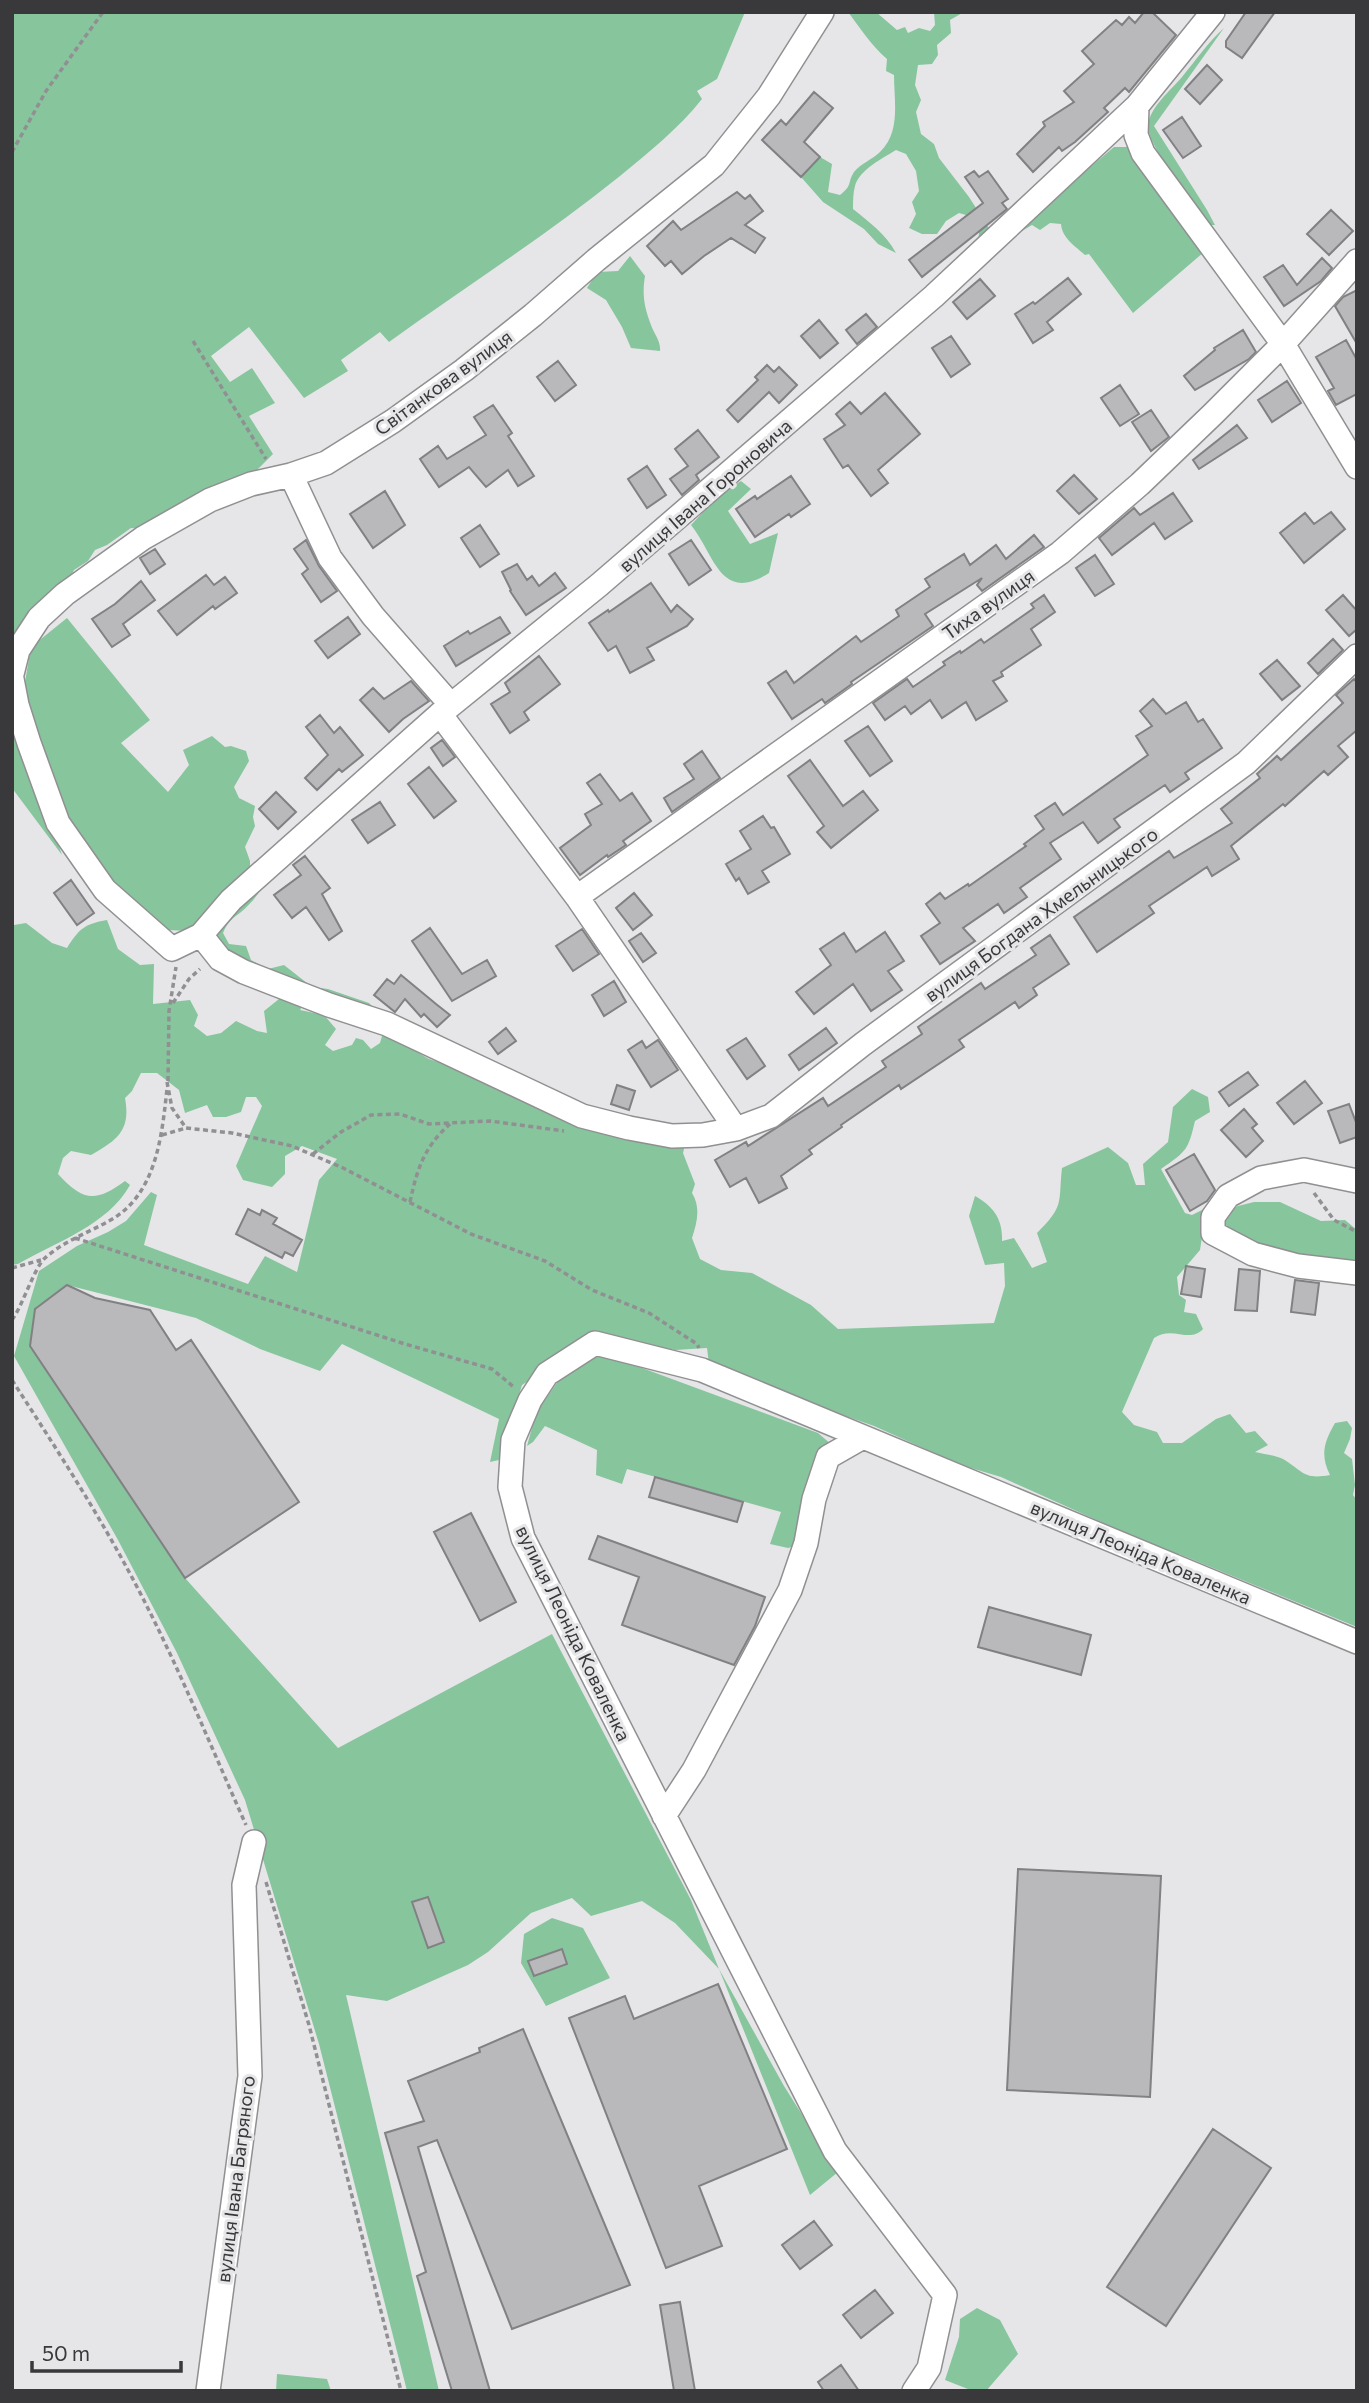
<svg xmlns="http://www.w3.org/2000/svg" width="1369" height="2403" font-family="Commissioner,sans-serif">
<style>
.green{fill:#87c59d}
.building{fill:#b9b9bc;stroke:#818184;stroke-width:2}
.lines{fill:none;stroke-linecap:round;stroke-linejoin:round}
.minor-casing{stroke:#909092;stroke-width:26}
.path{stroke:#909093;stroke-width:3.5;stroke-dasharray:5 3.5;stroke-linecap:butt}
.minor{stroke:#fff;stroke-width:23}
.labels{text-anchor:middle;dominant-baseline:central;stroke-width:6;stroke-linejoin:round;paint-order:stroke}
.street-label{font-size:19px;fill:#39393b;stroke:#e6e6e9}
</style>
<rect width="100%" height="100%" fill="#e6e6e9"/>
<path class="green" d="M12,12H745L717,79L697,91L702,99C679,128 649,152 620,176C546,236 466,286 389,342L380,332L341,360L348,371L304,398L249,327L211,356L230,382L252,368L275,403L249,416L273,454L254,473L143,529L131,528L107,545L95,550L88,561L74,570L68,582L12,640Z
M848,12H876L897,30L905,27L908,33L919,28L930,31L935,25L934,12H964L950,20L951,33L937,45L938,55L932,64L918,65L915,85L921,100L916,112L921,134L934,144L939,158L969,197L990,230L978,243L979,233L973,217L959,213L946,221L937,234H922L909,228L916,214L912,202L919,191L916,171L906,154L896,150C883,158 859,170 855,186C853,193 853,202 853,209C869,222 886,234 896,253L878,244L864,229L823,202L801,177L820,157L832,164L828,192L840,195C853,185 847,183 854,172C860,164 873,159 880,152C901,132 894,101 894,75L886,71L887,59C872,46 860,28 848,12Z
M1224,28L1154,126L1207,210L1215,225H1210C1197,206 1146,145 1148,125C1150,107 1171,90 1182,77C1196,60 1208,42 1224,28Z
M1114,147H1127L1204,252L1133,313L1089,254L1085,255C1075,246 1062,238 1061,224L1050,223L1040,230L1032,225L1022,231V227L1051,200Z
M630,256L645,276C642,294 644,307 651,325C654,334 661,341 660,351L631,348L622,327L606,300L587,288L597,272L618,271Z
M741,481L751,489L728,511L750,544L778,533L769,573C720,604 715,555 691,525L720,494Z
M67,618L150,720L121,743L168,792L189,765L183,750L212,736L225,747L231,746L246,751L249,761L234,787L239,798L255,806L253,817L255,826L245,847L250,861V873L213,912L189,931L167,930L116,894L76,840L21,705L31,647Z
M12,712L13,713L62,855L12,788Z
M267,880C260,892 252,903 241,912C232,919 228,921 223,933L229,944L246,946L251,960L268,969L284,965L312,987L328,989L369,1003L374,1008L309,995L300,1010L324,1015L336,1029L325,1045L333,1051L352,1045L356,1038L363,1040L371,1049L380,1043L382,1036C400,1036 414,1051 429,1059L685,1145L683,1153L695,1184L692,1193C701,1208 697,1222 692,1238L700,1259L721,1270L752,1273L811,1305L838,1329L994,1323L1005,1286L1004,1263L985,1265L969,1216L975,1196C993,1206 1003,1219 1002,1241L1014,1238L1032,1268L1047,1262L1037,1233C1065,1205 1058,1204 1062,1168L1108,1147L1128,1163L1136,1185H1145L1143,1164L1168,1142L1173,1107L1192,1089L1208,1097L1210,1112L1195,1121C1188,1150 1187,1151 1161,1169L1185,1213L1192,1215L1216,1203L1230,1208L1254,1202H1280L1321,1221L1345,1220L1357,1230V1267L1299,1260L1203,1230L1200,1250L1177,1277L1179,1295L1186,1300L1184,1312L1196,1314L1203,1329C1189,1344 1173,1325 1154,1338L1122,1412L1134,1425L1157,1432L1163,1443H1182L1216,1419L1230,1414L1246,1433L1255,1431L1268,1445L1255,1452C1263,1454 1275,1455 1283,1459C1303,1471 1303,1480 1330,1475C1320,1455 1324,1442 1335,1423L1347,1421L1352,1428L1350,1439L1344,1453L1352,1459L1355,1485L1353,1495L1357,1500V1627L1179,1554L1170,1553L1001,1477L961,1465L874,1426L795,1398L709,1364L707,1348L675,1350L614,1338L543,1371L522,1385L499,1460L490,1462L499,1419L342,1344L320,1371L260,1349L196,1318L67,1285L35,1309L30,1346L185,1578L338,1748L552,1634L691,1900L719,1969L784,2086L838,2172L810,2195L719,1969L675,1923L642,1901L591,1916L572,1898L531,1913L488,1952L468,1965L387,2001L346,1995L439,2391H407L319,2044L245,1800L177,1653L118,1540L14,1356L39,1271L77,1246L108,1232L126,1221L151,1192L157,1195L144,1245L248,1284L265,1256L297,1272L319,1180L337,1159L302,1146L285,1156V1174L272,1187L243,1180L236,1166L262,1106L256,1097H246L241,1112L226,1117H213L207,1105L185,1113L179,1090L157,1073H141L132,1091L125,1098C131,1131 117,1140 91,1155L71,1151L63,1158L58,1174C83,1201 95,1203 125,1181L130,1185C108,1225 56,1242 18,1264L12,1265V921L14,925L26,923L52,943L67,948C79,929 84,924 107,920L118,949L140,965L154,964L153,1004L190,1000L198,1015L194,1026L207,1036L221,1033L236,1021L257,1031L267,1033L264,1011L279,999L286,983L243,970L211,936Z
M607,1355L818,1433L832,1445L806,1543L788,1548L770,1544L781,1512L627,1469L622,1484L596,1475L597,1450L545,1426L533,1442L527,1446L536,1413L568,1367L590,1356Z
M552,1918L583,1928L610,1978L546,2006L521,1963L524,1934Z
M977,2308L1000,2320L1018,2354L986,2391H973L945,2380L959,2337L960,2319Z
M277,2374L327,2379L331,2391H276Z"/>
<path class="building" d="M1144,12H1152L1176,35L1129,92L1125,88L1104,108L1108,112L1075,142L1062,151L1059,147L1033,172L1017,154L1045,126L1043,122L1074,102L1064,91L1094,64L1082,51L1116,20L1122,25L1129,17L1135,23Z
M1246,12H1275L1242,58L1226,47V41Z
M1207,65L1222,80L1200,104L1185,89Z
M814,92L833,108L804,142L820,157L801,177L762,140L781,120L786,125Z
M1182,117L1201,146L1183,158L1163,130Z
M974,171L979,177L988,171L1008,199L1002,203L1007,209L922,277L909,260L983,203L965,177Z
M737,192L745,199L750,195L763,211L745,225L765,238L755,253L731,238L704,256L682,274L671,261L665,266L647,246L673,221L681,230Z
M1331,210L1353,231L1329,255L1307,234Z
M1322,258L1332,268L1321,281L1284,306L1264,277L1283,265L1297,285Z
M1068,278L1081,294L1047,322L1053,330L1033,343L1015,314L1033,302L1035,304Z
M980,279L995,296L967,319L953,302Z
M1357,290V344L1335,306L1343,297Z
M866,314L877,327L857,344L846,330Z
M819,320L838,343L820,358L801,336Z
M1243,330L1256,352L1249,359L1195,390L1184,376L1215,350L1214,348Z
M951,336L970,364L951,377L932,348Z
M1346,340L1357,360V394L1336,405L1328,391L1334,388L1316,357Z
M558,361L576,385L555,401L537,377Z
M767,365L774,372L779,367L797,385L779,403L769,392L738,422L727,410L758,380L755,377Z
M1287,381L1301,403L1272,422L1258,400Z
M1120,385L1139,414L1120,426L1101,398Z
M885,393L920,434L878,470L888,483L871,496L848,465L843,468L824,439L845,425L836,414L850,402L861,414Z
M493,405L512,433L508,436L534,476L518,486L508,470L486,487L469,467L439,487L420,459L438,446L447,459L486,435L474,417Z
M1151,410L1169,437L1151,451L1132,422Z
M1237,425L1247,438L1199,469L1193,460Z
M698,430L719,457L696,475L699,480L682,495L670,479L688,466L675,449Z
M647,466L666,495L647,508L628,479Z
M1074,475L1097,499L1079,514L1057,491Z
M791,476L810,504L791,517L789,514L755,537L736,509L755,496L757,499Z
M385,491L405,525L373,548L350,514Z
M1173,493L1192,521L1165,539L1154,523L1112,555L1099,538L1134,508L1140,515Z
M1331,512L1345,529L1304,563L1280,533L1305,513L1314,524Z
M480,525L499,554L480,567L461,538Z
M1034,535L1044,547L982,591L977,585L982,578L925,614L933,626L851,682L852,684L825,703L822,699L792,719L768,683L786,671L794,683L856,636L861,642L899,616L896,610L930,587L925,579L964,554L970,565L996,545L1006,559Z
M306,540L319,566L337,591L321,602L302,574L308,569L294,549Z
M691,540L711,570L689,585L669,554Z
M155,549L165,564L150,574L140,558Z
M1095,555L1114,584L1095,596L1076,568Z
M517,564L527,580L532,576L539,586L555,573L566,588L526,615L510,591L511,590L502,572Z
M206,575L214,585L225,577L237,593L215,609L213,606L177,635L158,611Z
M141,581L155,600L123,624L130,635L112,647L92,619L115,604Z
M651,583L671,612L677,605L693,619L687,626L647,648L654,660L630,673L616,646L608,651L589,623L608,610L609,612Z
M1044,595L1055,612L1031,629L1041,645L1001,672L1003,676L993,681L1007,701L976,720L966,702L942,718L930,700L911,714L905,706L885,720L873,703L907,679L913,687L945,665L943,662L960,651L961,653L981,639L984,643L1034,608L1031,604Z
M1343,595L1357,611V629L1349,636L1326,610Z
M348,617L360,634L328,658L315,641Z
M500,617L510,633L456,666L444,646L468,631L470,634Z
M1333,639L1343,650L1318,674L1308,663Z
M539,656L560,684L524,712L529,720L510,733L491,704L510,692L505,683Z
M1277,660L1300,686L1282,700L1260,674Z
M1354,679L1357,683V730L1338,746L1348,757L1328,775L1324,771L1285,806L1283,804L1231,846L1239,859L1212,876L1207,867L1149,906L1154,913L1097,952L1074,917L1169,851L1174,858L1232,823L1221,809L1260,778L1257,774L1277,756L1281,760L1343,703L1336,695Z
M411,681L429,701L403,719L389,732L360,700L373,688L384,699Z
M1153,699L1166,714L1186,702L1198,722L1203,719L1222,748L1185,773L1189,779L1170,792L1165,785L1114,819L1120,827L1098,843L1083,822L1050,843L1061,859L1020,888L1027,897L1004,913L998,904L963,928L975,941L940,964L921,936L940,923L926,904L940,893L945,899L968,884L969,886L1026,846L1024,844L1044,829L1035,816L1055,803L1063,815L1148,755L1136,736L1152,726L1140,711Z
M320,715L334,733L340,727L363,755L342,772L339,769L317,790L305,778L328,755L306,727Z
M868,726L892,761L870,776L845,741Z
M442,740L455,757L443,766L431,748Z
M702,751L720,778L672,812L664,798L694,779L684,764Z
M810,760L843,806L863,791L878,810L831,848L817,832L824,826L788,776Z
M429,767L456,801L434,818L408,784Z
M600,774L620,801L632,793L651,821L623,841L626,845L608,857L607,855L580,875L560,848L591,825L585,814L602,804L587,783Z
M276,792L296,812L278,829L259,809Z
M380,802L395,825L368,843L352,820Z
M763,816L771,828L774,827L790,854L762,871L769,882L748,894L739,878L736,881L726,864L751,849L740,831Z
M305,856L330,888L322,894L342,931L329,940L306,907L292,918L274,895L301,875L293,865Z
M71,880L94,913L77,925L54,893Z
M634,893L652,915L633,930L616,908Z
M430,928L462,974L487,960L496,976L452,1001L412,941Z
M582,929L599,954L573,971L556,946Z
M885,932L904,961L888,971L902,990L871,1011L853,984L814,1014L796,992L831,965L820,949L844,933L856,952Z
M641,933L656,953L643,962L629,941Z
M1050,935L1069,964L1033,988L1037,995L1019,1008L1015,1002L959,1040L964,1047L901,1089L899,1085L841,1125L842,1127L809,1150L812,1154L781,1176L787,1188L759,1203L746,1178L730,1187L715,1160L746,1142L748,1146L823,1098L828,1106L886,1067L882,1061L922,1034L918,1027L981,983L985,989L1036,955L1031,948Z
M401,975L436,1004L450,1015L437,1027L424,1014L421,1017L405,999L395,1012L374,995L387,979L394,984Z
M614,981L626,1002L604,1016L592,995Z
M506,1028L516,1041L498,1054L489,1042Z
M826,1028L837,1043L799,1070L789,1055Z
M746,1038L765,1066L747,1079L727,1050Z
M658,1040L678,1070L651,1087L628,1050L642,1041L646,1048Z
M1248,1072L1258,1085L1229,1106L1219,1092Z
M1305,1081L1322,1103L1294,1124L1277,1103Z
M617,1085L635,1091L629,1110L611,1104Z
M1349,1104L1357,1125V1137L1340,1143L1328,1111Z
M1244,1109L1257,1124L1252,1128L1263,1141L1246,1157L1221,1130Z
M1194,1154L1215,1190L1207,1201L1190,1211L1166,1170Z
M248,1209L260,1215L262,1210L277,1218L273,1224L302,1240L293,1256L285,1252L282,1258L236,1234Z
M1186,1266L1205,1269L1201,1297L1181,1294Z
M1239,1269L1260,1271L1257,1311L1235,1310Z
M1295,1280L1319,1283L1315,1315L1291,1312Z
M67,1285L95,1298L150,1310L176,1350L191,1340L299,1502L185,1578L30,1346L35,1309Z
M655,1477L743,1502L737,1522L649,1497Z
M471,1513L516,1602L480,1621L434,1532Z
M598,1536L765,1597L755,1626L734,1665L622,1625L639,1577L589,1559Z
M989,1607L1091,1635L1081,1675L978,1647Z
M1018,1869L1161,1876L1150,2097L1007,2090Z
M428,1897L444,1942L428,1948L412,1902Z
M562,1949L567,1964L534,1976L528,1961Z
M718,1984L787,2149L699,2186L722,2246L666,2268L569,2018L625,1996L634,2019Z
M523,2029L630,2285L512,2329L437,2140L418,2147L490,2391H452L417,2276L426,2272L385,2133L424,2121L408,2081L480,2052L479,2048Z
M1213,2129L1271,2168L1166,2326L1107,2287Z
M814,2221L832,2245L800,2269L782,2245Z
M875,2290L893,2313L861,2338L843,2315Z
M680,2302L695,2391H674L660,2305Z
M841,2365L859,2391H824L818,2382Z"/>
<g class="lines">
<defs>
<path id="minor" d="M1137,106L1136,135L1143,153L1283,344L1357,467
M291,475L330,558L373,616L451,705
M12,674L18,650L39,618L65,594L143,538L210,500L251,484L291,475L326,463L393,421L464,370L533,315L596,260L714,165L769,96L822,12
M12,679L17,705L29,743L58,823L105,890L172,949L201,935L231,900L440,714L599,585L934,296L1137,106L1213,12
M440,714L577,897L736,1129
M577,897L1060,553L1140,484L1213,414L1283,344L1357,261
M201,935L220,959L244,972L329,1005L387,1024L582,1116L629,1128L672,1136L703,1135L736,1129L771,1116L863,1044L1246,763L1357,656
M1357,1181L1304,1170L1261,1178L1228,1196L1213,1217V1233L1253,1254L1298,1266L1357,1273
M664,1816L694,1770L790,1590L806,1543L814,1499L828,1457L863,1437
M208,2391L250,2076L244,1885L254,1842
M914,2391L929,2368L945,2295L835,2151L523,1538L510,1487L513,1440L530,1400L547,1374L595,1343L702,1370L1357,1642"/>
</defs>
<use href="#minor" class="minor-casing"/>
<path class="path" d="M12,152L46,91L103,12
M193,341L266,459
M173,1003L189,979L200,969
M168,1081L169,1011L176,967
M167,1082L172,1108L186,1128L232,1133L292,1146L343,1168L471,1234L545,1261L592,1290L649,1313L697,1344L699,1348
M162,1135L186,1128
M313,1154L341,1132L371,1115L400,1114L429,1124L490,1121L564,1131
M1314,1193L1334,1220L1357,1232
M410,1202C417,1169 424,1147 450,1124
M75,1238L405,1344L492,1369L515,1388
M12,1268L41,1260
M12,1320C23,1305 34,1268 45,1258C65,1240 91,1232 114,1218C157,1191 162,1134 167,1089
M12,1380C52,1442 93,1505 128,1570C173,1653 208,1740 246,1825
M266,1882L309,2025L401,2391"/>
<use href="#minor" class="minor"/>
</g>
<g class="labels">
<g class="street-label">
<text transform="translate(443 382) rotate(-36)">Світанкова вулиця</text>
<text transform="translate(705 495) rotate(-41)">вулиця Івана Гороновича</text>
<text transform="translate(988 604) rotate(-35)">Тиха вулиця</text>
<text transform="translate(1041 914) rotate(-36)">вулиця Богдана Хмельницького</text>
<text transform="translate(1141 1552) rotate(23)">вулиця Леоніда Коваленка</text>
<text transform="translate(574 1633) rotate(64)">вулиця Леоніда Коваленка</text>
<text transform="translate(235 2179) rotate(-83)">вулиця Івана Багряного</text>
</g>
</g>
<rect width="1369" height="2403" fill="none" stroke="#39393b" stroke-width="28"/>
<path d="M32 2361v10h149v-10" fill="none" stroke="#39393b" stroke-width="3.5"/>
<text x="42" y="2361" font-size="21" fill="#39393b" stroke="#e6e6e9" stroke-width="5" paint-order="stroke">50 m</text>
</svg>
